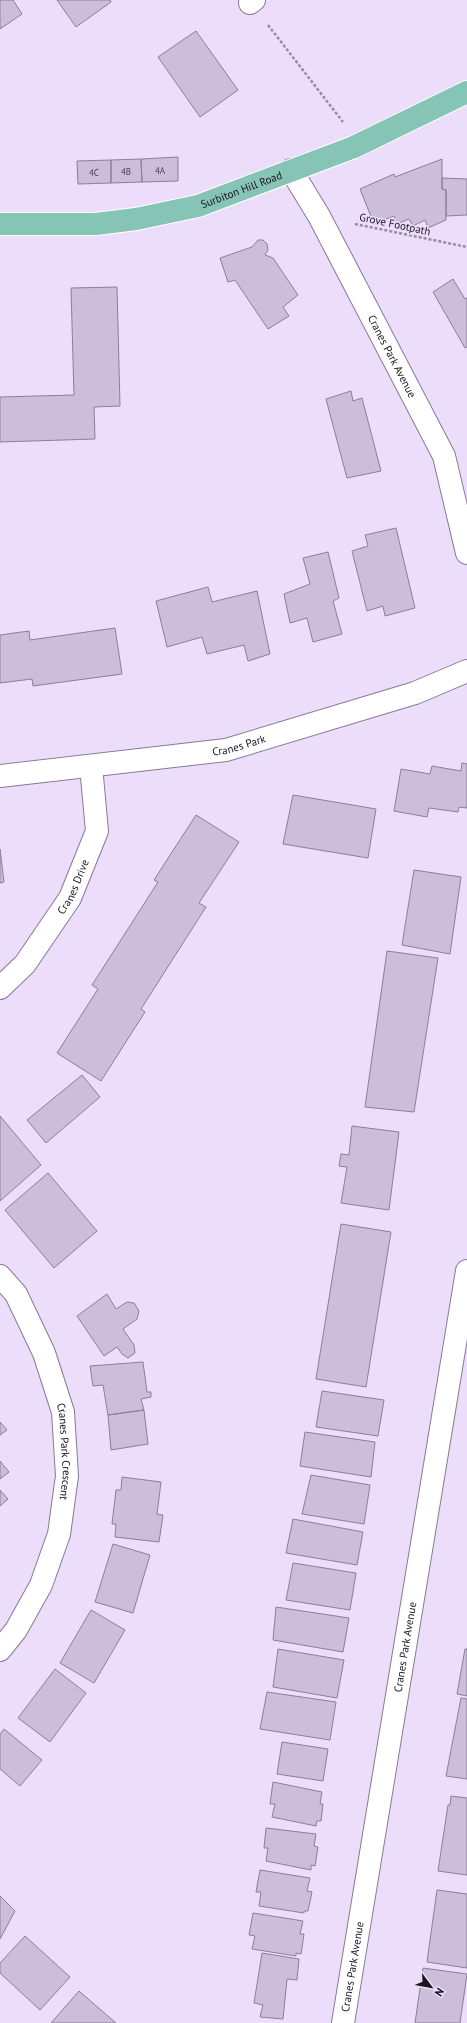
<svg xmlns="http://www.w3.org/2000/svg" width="467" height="2023" font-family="'PT Sans',sans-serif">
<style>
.building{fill:#ccbedb;stroke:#8a7e98}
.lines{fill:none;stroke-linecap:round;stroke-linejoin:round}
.minor-casing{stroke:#877a95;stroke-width:24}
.major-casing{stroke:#fff;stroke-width:24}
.path{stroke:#968ca1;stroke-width:2.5;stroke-dasharray:3 2;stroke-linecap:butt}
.minor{stroke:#fff;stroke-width:22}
.major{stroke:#86c4b6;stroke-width:22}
.labels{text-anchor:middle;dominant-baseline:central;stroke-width:3;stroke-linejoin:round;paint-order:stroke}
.number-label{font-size:9px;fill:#463e4d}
.street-label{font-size:11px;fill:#19141e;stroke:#ecdefb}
</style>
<rect width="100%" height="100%" fill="#ecdefb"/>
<path class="building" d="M0,0H13L22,14L0,29Z
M57,0H110L111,2L76,27Z
M196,31L238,90L200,117L158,57Z
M178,157V181L142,182L141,159Z
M141,159L142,182L111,183V160Z
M442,159V189L446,190V220L428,228L425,220L413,226L409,219L397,224L394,216L374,224L360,189L394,174L395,177Z
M111,160V183L78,184L77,161Z
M442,178L467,179V215L446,216V190L442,189Z
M258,240H263L267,244L268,250L265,255L273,258L298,295L283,307L289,316L268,329L235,280L228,282L220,258L252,247Z
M453,279L465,299L467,298V347L465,348L433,292Z
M117,287L120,406L94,407L95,439L0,442V397L74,395L71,288Z
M351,391L353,401L362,398L381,471L347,478L326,399Z
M396,528L415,608L385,616L383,606L367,611L352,551L368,546L365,535Z
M328,552L339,598L333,601L342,634L313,642L307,618L290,623L284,594L310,584L303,558Z
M208,587L212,602L257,591L270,654L248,661L244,645L207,654L202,637L167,647L156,601Z
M115,628L122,674L33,686L32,679L0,683V635L29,631L30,640Z
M462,763L467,764V808L459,807L458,812L429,808L427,817L394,811L401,769L430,774L432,766L461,771Z
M293,795L376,809L368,858L283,844Z
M196,815L239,842L199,903L206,907L141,1009L145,1012L101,1081L57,1053L98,989L92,985L158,882L154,880Z
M0,849L4,882L0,883Z
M414,870L461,877L450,954L402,945Z
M387,951L438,958L414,1112L365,1107Z
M82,1075L100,1097L46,1143L27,1120Z
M0,1116L41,1165L0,1201Z
M352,1126L399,1132L389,1210L341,1203L347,1167L339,1166L341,1154L349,1155Z
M48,1173L97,1231L54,1268L5,1210Z
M341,1224L391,1232L366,1387L316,1379Z
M107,1294L116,1309L127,1302L134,1303L139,1311L137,1319L123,1329L134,1345L135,1353L128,1358L122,1354L117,1347L104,1356L77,1316Z
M143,1362L147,1392H151V1397L141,1399L144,1410L108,1415L103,1385L93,1386L90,1366Z
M322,1391L384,1400L378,1436L316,1427Z
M144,1410L148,1444L111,1450L108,1415Z
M0,1422L7,1430L0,1435Z
M305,1432L375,1442L371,1477L300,1466Z
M0,1461L9,1472L0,1479Z
M311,1475L370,1485L364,1524L302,1514Z
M122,1477L161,1482L157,1514L163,1515L159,1542L115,1537L116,1524H112L116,1490H121Z
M0,1490L8,1499L0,1506Z
M293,1519L363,1532L357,1565L286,1553Z
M113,1544L150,1555L133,1613L95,1602Z
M293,1563L356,1573L350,1610L286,1600Z
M276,1607L349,1618L343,1652L273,1640Z
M91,1610L125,1630L94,1683L60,1663Z
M278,1649L344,1660L337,1698L273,1687Z
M465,1649H467V1696L457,1694Z
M55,1669L86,1693L50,1742L18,1718Z
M267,1692L336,1702L330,1740L260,1729Z
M461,1698L467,1699V1779L446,1776Z
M4,1729L42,1760L20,1786L0,1769V1734Z
M282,1742L328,1749L323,1781L277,1774Z
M273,1782L322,1792L320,1804H323L321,1821H317L316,1826L272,1817L275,1804H270Z
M451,1796L467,1798V1875L438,1871L448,1805H450Z
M266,1828L316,1834L314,1846L318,1847L315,1866L311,1865V1870L266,1861L268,1848H264Z
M260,1870L310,1878L307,1891L312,1892L308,1911H304V1913L259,1906L261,1892H256Z
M437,1890L467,1894V1968L427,1962Z
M0,1896L15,1911L0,1939Z
M253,1913L303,1921L300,1934H304L301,1954L296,1953V1956L252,1949L255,1936L249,1935Z
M25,1936L70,1977L40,2010L0,1973V1963Z
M262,1953L299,1959L297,1980L287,1979L283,2019L260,2017L263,2005L254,2003Z
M423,1968L467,1974L460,2023H415Z
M79,1991L116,2023H51Z"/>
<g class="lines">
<defs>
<g id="minor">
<path d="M250,3L254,0"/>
<path id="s1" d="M291,170L319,216L444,456L467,553"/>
<path id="s2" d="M0,776L226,750L415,693L467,671"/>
<path id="s3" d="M0,988L25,964L70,898L97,831L91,766"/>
<path id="s4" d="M0,1276L16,1294L44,1353L63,1412L67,1476L59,1534L41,1585L16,1630L0,1650"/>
<path id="s5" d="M343,2023L467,1271"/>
</g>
<g id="major">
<path id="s6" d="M0,224H96L136,219L198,206L354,147L467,92"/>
</g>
</defs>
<use href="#minor" class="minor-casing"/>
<use href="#major" class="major-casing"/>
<path class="path" d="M268,25L343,122
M355,224L467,247"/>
<use href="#minor" class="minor"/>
<use href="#major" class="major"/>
</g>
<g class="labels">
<g class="number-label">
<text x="160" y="170">4A</text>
<text x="126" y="171">4B</text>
<text x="94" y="172">4C</text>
</g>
<g class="street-label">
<text stroke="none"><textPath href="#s6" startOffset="246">Surbiton Hill Road</textPath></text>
<text transform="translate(395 224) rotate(12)">Grove Footpath</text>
<text stroke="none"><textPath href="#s1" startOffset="212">Cranes Park Avenue</textPath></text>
<text stroke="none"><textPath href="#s2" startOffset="241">Cranes Park</textPath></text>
<text stroke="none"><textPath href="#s3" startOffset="126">Cranes Drive</textPath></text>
<text stroke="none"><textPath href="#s4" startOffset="191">Cranes Park Crescent</textPath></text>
<text stroke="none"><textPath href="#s5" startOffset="381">Cranes Park Avenue</textPath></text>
<text stroke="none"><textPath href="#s5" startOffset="57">Cranes Park Avenue</textPath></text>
</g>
</g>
<g transform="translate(431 1987) rotate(122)" stroke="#ecdefb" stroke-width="3" paint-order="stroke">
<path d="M0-3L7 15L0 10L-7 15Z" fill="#19141e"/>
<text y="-6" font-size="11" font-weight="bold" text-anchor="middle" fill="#19141e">N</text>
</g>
</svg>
